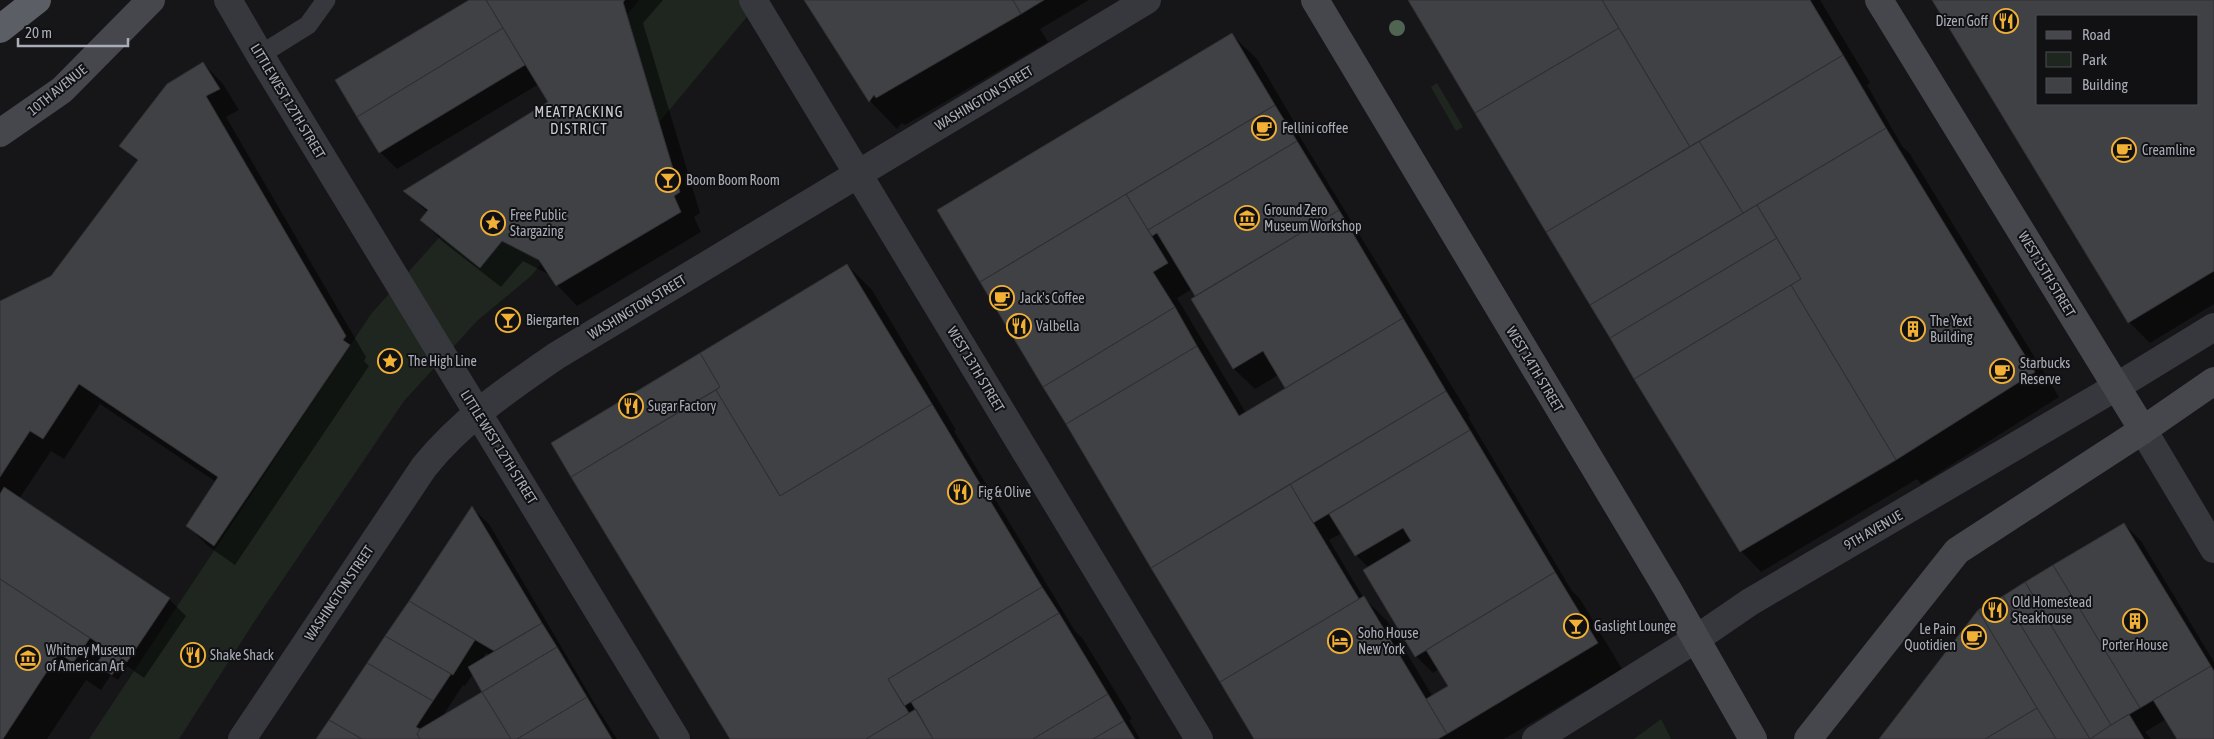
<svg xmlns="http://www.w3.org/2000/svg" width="2214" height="739" font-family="'Asap Condensed',sans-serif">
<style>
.green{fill:#1e261f}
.shadow{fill:#0007;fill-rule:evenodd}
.building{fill:#404145;stroke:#303034;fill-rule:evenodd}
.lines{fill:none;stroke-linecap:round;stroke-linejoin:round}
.service{stroke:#37383d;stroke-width:19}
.pedestrian{stroke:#37383d;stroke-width:28}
.minor{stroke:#37383d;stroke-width:28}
.secondary{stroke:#45474d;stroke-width:28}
.trunk{stroke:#5b5e65;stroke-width:28}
.tree{fill:#506452}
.labels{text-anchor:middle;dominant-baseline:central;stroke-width:4;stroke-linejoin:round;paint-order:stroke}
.poi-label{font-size:14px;fill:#a8adb8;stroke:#111113;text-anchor:start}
.street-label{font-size:14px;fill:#a8adb8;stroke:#111113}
.neighbourhood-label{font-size:15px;letter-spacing:1px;fill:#c9ccd4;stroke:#111113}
</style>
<rect width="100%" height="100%" fill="#161618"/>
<path class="green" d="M639,0H761L531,276L477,321L404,401L256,619L179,739H89L371,314L510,158Z
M1437,83L1463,127L1456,131L1431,87Z
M1661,719L1671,739H1634Z"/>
<path class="shadow" d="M471,0H663L643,23L700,213L694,217L701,232L577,306L557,285L550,275L523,261L501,287L442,241L422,220L428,213L405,191L550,103L539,84L397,169L380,152L337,81Z
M806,0H1089L1040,29L1048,42L905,125L902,123L897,129L870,101Z
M1409,0H1820L1870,83L1867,85L1902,146L1910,154L2059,397L1921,484L1917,479L1761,572L1741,551ZM1754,203H1758L1761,210Z
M1934,0H2214V304L2150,343L2129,322ZM2038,16H2198V104H2038Z
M1232,35L1257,59L1299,130L1297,132L1470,416L1468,417L1572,591L1580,599L1622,669L1504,739H1255L939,210ZM1192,289L1197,297L1193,299L1234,369L1255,389L1278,375L1287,388L1246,413L1177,298ZM1342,533L1356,555L1369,568L1416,656L1433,673L1439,669L1450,687L1433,697L1388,622L1363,597L1329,540Z
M203,63L223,84L239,110L226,117L366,357L364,361L369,366L235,565L208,546L187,525L216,482L100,404L64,459L51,451L19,499L169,599L186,616L144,678L127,666L118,680L111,675L101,690L86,680L47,739H0V302L51,277L138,162L121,146Z
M847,265L872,290L956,430L954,431L1075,631L1083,639L1132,719L1129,720L1140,739H732L552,443Z
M472,508L489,524L599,711L617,739H318ZM486,653L491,655L481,661ZM473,674L484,692L446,715L444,714L463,685L465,686Z
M2124,524L2141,541L2214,662V739H2178L2166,719L2145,732L2151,739H1880Z"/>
<path class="building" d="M469,0H486L503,28L357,117L335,80Z
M486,0H625L623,2L680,192L674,196L681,212L556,286L539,260L502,241L480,268L420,220L428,210L403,191L548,102Z
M804,0H1013L1021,14L876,98L874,95L869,102Z
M1013,0H1044L1021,14Z
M1408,0H1602L1619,28L1475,113Z
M1602,0H1810L1843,55L1690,147Z
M1932,0H2214V271L2128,323ZM2038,16H2198V104H2038Z
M503,28L525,65L379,153L357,117Z
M1619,28L1690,147L1546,232L1475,113Z
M1232,33L1275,105L980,282L937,210Z
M1843,55L1886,128L1743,213L1699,141Z
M203,62L220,89L206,96L346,336L343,340L350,345L214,546L186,526L218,477L79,384L43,439L30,431L0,477V301L51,276L138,160L119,146L167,84Z
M1275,105L1297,141L1148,230L1126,194Z
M1886,128L2035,372L1896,460L1791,285L1801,279L1757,205Z
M1297,141L1339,210L1195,296L1157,233L1152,236L1148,230Z
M1699,141L1743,213L1590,305L1546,232Z
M1126,194L1168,263L1153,272L1175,307L1043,387L980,282Z
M1757,205L1777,238L1610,338L1590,305Z
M1339,210L1403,318L1285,388L1263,351L1233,369L1191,299Z
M1777,238L1801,279L1634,379L1610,338Z
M847,264L932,404L780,496L716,390L720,387L700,353Z
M1791,285L1896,460L1740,552L1634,379Z
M1175,307L1197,346L1066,424L1043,387Z
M1403,318L1446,391L1151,568L1066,424L1197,346L1239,416Z
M700,353L720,387L571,477L551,443Z
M716,390L780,496L932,404L1042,587L888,679L909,713L866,739H730L571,477Z
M1446,391L1470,430L1313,523L1290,484Z
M1470,430L1555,572L1415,657L1363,570L1411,541L1403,528L1355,556L1329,514Z
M1290,484L1359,599L1220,682L1151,568Z
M4,487L170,598L127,662L0,579V494Z
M472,506L542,623L494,651L409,601Z
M2124,523L2211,666L2140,708L2053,565Z
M2053,565L2140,708L2111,725L2025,582Z
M1555,572L1598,643L1447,734L1426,699L1448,686L1426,650Z
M0,579L90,638L73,663L59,653L3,739H0Z
M2025,582L2111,725L2090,739L2003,596Z
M1042,587L1059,613L904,706L888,679Z
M1364,596L1447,734L1438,739H1254L1220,682Z
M2003,596L2090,739H2056L2037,708L1978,610Z
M409,601L475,640L453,675L385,636Z
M1978,610L2037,708L1985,739H1879Z
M1059,613L1108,694L1033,739H933L911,702Z
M542,623L557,647L482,692L468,667Z
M385,636L451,674L433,701L367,663Z
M557,647L587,697L517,739H511L482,692Z
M107,648L122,658L112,675L96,665Z
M367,663L433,701L416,727L420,729L417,734L420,739H362L329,720Z
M2211,666L2214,671V739H2177L2153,700Z
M482,692L511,739H420L417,734L420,729Z
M1108,694L1124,721L1093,739H1033Z
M587,697L612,739H517Z
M2037,708L2056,739H1985Z
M916,709L933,739H866L909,713Z
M2129,714L2144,739H2090L2111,725Z
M329,720L362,739H316Z
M1124,721L1135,739H1093Z"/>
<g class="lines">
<path class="service" d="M260,55L308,25L326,0"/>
<path class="pedestrian" d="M1696,639L1750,602L2116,387"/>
<path class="minor" d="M228,0L260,55L676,739
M753,0L1199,739
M2116,387L2214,327
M2143,430L2214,549
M242,739L424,467C461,421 508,389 556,356L1147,0
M1536,739L1696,639"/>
<path class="secondary" d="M1315,0L1668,590L1753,739
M1879,0L2143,430
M0,133L62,90L151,0
M1808,739L1957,551L2143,430L2214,381"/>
<path class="trunk" d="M0,29L37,0"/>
</g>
<circle class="tree" cx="1397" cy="28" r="8"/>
<defs>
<symbol id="restaurant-ring" viewBox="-11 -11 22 22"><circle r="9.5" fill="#111113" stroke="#f2b134" stroke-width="1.5"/><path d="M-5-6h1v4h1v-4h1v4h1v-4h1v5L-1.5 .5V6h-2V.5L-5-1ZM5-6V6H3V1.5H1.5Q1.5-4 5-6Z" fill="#f2b134"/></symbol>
<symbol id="cafe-ring" viewBox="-11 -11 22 22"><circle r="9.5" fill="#111113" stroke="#f2b134" stroke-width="1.5"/><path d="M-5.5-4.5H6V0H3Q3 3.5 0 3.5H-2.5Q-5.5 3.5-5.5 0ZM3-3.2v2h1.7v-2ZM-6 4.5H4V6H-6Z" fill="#f2b134"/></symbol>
<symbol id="bar-ring" viewBox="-11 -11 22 22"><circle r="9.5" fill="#111113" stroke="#f2b134" stroke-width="1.5"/><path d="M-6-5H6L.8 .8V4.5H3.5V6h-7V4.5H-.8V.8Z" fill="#f2b134"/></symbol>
<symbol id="museum-ring" viewBox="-11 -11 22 22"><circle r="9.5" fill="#111113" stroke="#f2b134" stroke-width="1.5"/><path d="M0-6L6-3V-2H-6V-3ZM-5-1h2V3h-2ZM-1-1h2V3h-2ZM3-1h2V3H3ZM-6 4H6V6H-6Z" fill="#f2b134"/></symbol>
<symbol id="sight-ring" viewBox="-11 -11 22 22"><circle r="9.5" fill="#111113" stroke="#f2b134" stroke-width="1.5"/><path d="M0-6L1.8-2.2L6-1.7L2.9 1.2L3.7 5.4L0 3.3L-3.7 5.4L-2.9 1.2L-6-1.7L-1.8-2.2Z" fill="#f2b134"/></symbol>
<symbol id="building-ring" viewBox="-11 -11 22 22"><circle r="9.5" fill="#111113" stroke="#f2b134" stroke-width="1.5"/><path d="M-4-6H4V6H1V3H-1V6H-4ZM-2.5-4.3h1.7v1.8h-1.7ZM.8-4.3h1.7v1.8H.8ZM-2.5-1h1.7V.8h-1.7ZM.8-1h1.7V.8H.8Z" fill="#f2b134"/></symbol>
<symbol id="hotel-ring" viewBox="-11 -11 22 22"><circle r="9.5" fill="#111113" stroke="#f2b134" stroke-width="1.5"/><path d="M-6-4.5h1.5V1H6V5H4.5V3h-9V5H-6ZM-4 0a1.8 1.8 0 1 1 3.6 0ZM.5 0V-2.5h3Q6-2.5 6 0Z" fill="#f2b134"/></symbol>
</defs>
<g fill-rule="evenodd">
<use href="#restaurant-ring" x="1992" y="7" width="28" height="28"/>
<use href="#cafe-ring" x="1250" y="114" width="28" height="28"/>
<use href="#cafe-ring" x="2110" y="136" width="28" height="28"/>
<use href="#bar-ring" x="654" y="166" width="28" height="28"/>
<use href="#museum-ring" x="1233" y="204" width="28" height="28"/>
<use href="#sight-ring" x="479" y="209" width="28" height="28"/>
<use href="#cafe-ring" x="988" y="284" width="28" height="28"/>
<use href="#bar-ring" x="494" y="306" width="28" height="28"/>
<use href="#restaurant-ring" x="1005" y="312" width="28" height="28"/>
<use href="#building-ring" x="1899" y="315" width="28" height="28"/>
<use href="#sight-ring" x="376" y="347" width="28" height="28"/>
<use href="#cafe-ring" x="1988" y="357" width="28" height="28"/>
<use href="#restaurant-ring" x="617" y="392" width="28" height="28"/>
<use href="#restaurant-ring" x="946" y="478" width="28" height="28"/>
<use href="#restaurant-ring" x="1981" y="596" width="28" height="28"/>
<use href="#building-ring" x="2121" y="607" width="28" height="28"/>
<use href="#bar-ring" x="1562" y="612" width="28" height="28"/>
<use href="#cafe-ring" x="1960" y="623" width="28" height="28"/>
<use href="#hotel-ring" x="1326" y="627" width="28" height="28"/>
<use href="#restaurant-ring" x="179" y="641" width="28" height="28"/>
<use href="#museum-ring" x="14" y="644" width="28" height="28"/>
</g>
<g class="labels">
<g class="poi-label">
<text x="1988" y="21" text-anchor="end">Dizen Goff</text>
<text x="1282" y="128">Fellini coffee</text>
<text x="2142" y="150">Creamline</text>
<text x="686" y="180">Boom Boom Room</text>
<text x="1264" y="210">Ground Zero<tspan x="1264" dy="16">Museum Workshop</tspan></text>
<text x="510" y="215">Free Public<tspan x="510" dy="16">Stargazing</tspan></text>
<text x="1020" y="298">Jack's Coffee</text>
<text x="526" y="320">Biergarten</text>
<text x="1930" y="321">The Yext<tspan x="1930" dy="16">Building</tspan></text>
<text x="1036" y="326">Valbella</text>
<text x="408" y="361">The High Line</text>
<text x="2020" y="363">Starbucks<tspan x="2020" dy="16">Reserve</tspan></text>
<text x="648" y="406">Sugar Factory</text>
<text x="978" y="492">Fig &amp; Olive</text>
<text x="2012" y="602">Old Homestead<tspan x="2012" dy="16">Steakhouse</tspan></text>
<text x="1594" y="626">Gaslight Lounge</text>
<text x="1956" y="629" text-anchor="end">Le Pain<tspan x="1956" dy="16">Quotidien</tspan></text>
<text x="1358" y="633">Soho House<tspan x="1358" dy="16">New York</tspan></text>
<text x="2135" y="645" text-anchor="middle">Porter House</text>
<text x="46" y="650">Whitney Museum<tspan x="46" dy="16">of American Art</tspan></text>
<text x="210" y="655">Shake Shack</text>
</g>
<g class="street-label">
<text transform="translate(57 90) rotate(-39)">10TH AVENUE</text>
<text transform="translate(984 98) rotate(-31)">WASHINGTON STREET</text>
<text transform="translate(288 101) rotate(59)">LITTLE WEST 12TH STREET</text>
<text transform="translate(2047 274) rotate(59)">WEST 15TH STREET</text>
<text transform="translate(637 307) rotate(-31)">WASHINGTON STREET</text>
<text transform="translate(976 369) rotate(59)">WEST 13TH STREET</text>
<text transform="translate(1535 369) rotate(59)">WEST 14TH STREET</text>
<text transform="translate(499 447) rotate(58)">LITTLE WEST 12TH STREET</text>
<text transform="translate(1873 530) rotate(-30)">9TH AVENUE</text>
<text transform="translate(339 593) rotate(-56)">WASHINGTON STREET</text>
</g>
<g class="neighbourhood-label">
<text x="579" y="111">MEATPACKING<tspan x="579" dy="17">DISTRICT</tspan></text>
</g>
</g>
<rect x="2036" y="15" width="162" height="90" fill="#111113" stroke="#4d4f55"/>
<rect x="2046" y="31" width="25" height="8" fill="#45474d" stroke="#4d4f55"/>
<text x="2082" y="40" font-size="15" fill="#a8adb8">Road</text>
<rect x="2046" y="52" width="25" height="15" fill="#1e261f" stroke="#4d4f55"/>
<text x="2082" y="65" font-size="15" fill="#a8adb8">Park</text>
<rect x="2046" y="78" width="25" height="15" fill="#404145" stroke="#4d4f55"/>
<text x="2082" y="90" font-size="15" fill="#a8adb8">Building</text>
<path d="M18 38v8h110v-8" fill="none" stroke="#a8adb8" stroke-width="2.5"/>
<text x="25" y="38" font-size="15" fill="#a8adb8" stroke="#111113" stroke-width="4" paint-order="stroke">20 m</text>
</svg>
